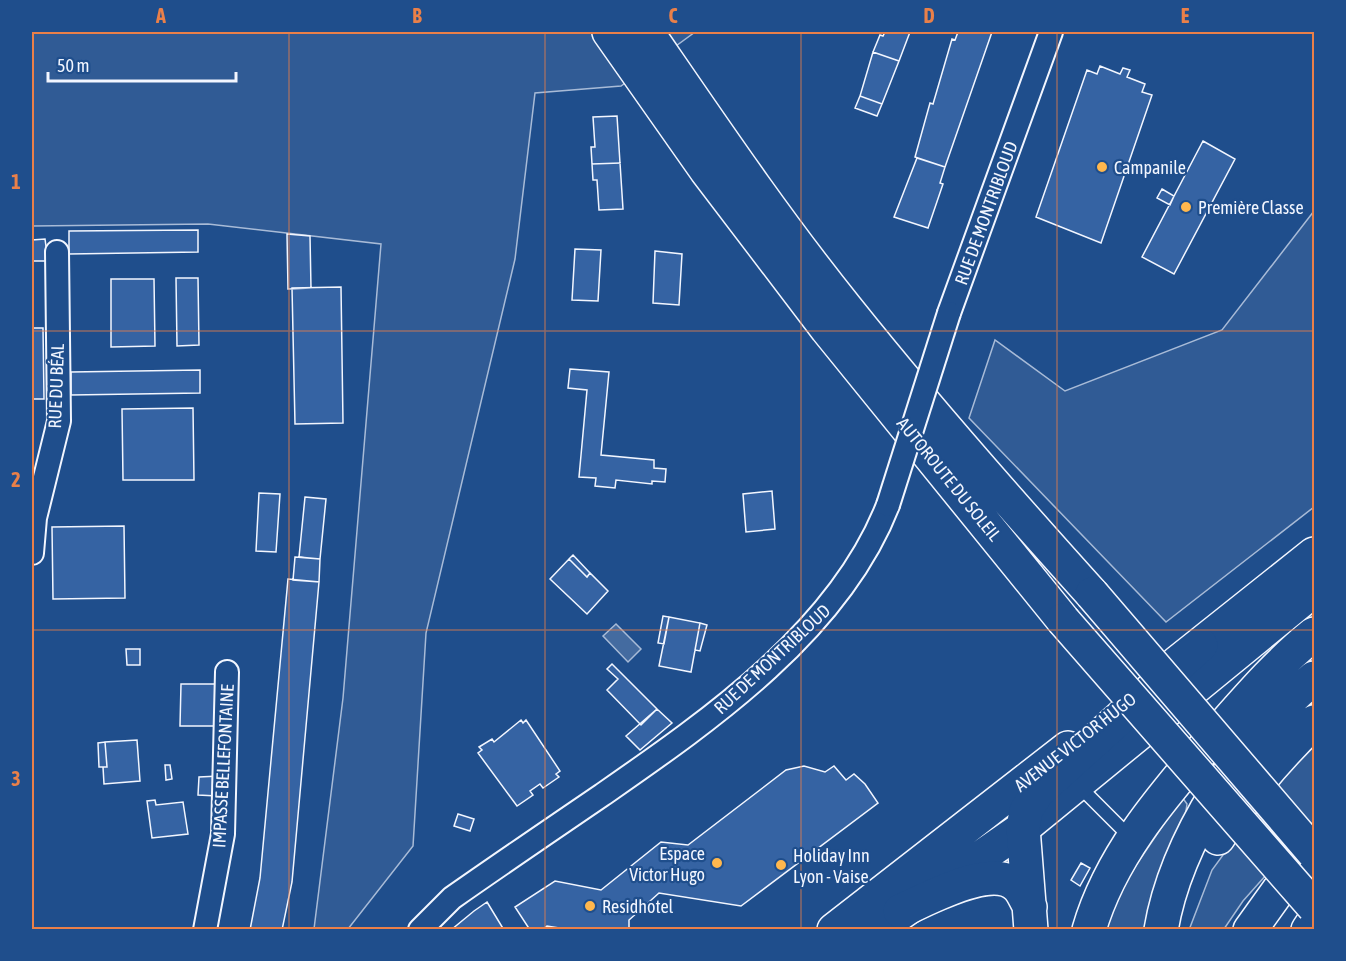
<svg xmlns="http://www.w3.org/2000/svg" width="1346" height="961" font-family="'Asap Condensed',sans-serif">
<style>
.built{fill:#305b95;stroke:#a8bbd7;stroke-width:1.5}
.water{fill:#446ba0;stroke:#a8bbd7;stroke-width:1.5}
.building{fill:#3563a3;stroke:#f2f6ff;stroke-width:1.5}
.lines{fill:none;stroke-linecap:round;stroke-linejoin:round}
.lane-casing{stroke:#f2f6ff;stroke-width:15}
.street-casing{stroke:#f2f6ff;stroke-width:26}
.primary-casing{stroke:#f2f6ff;stroke-width:36}
.highway-casing{stroke:#f2f6ff;stroke-width:36}
.lane{stroke:#1f4e8c;stroke-width:12}
.street{stroke:#1f4e8c;stroke-width:22}
.primary{stroke:#1f4e8c;stroke-width:33}
.highway{stroke:#1f4e8c;stroke-width:33}
.street-bridge-casing{stroke:#f2f6ff;stroke-width:26;stroke-linecap:butt}
.highway-bridge-casing{stroke:#f2f6ff;stroke-width:36;stroke-linecap:butt}
.street-bridge{stroke:#1f4e8c;stroke-width:22}
.highway-bridge{stroke:#1f4e8c;stroke-width:33}
.grid{fill:none;stroke:#ea8049;stroke-width:1.5;stroke-opacity:0.55}
.poi-dot{fill:#ffb74d;stroke:#1f4e8c;stroke-width:2}
.labels{text-anchor:middle;dominant-baseline:central;stroke-width:4.5;stroke-linejoin:round;paint-order:stroke}
.poi-label{font-size:18px;fill:#f2f6ff;stroke:#1f4e8c;text-anchor:start}
.street-label{font-size:18px;fill:#f2f6ff;stroke:#1f4e8c}
.neatline{fill:none;stroke:#ea8049;stroke-width:2}
.grid-label{font-size:20px;text-anchor:middle;font-weight:bold;fill:#ea8049}
</style>
<rect width="100%" height="100%" fill="#1f4e8c"/>
<path class="built" d="M32,32H695L621,86L535,93L515,259L426,633L413,846L348,929H314L343,698L381,244L208,224L32,226Z
M1314,211V507L1166,622L969,418L995,340L1065,391L1222,330Z
M1314,745V821L1243,901L1224,929L1189,930L1212,870L1275,784Z
M1182,797L1187,804L1182,837L1149,929L1102,930L1114,898Z"/>
<path class="water" d="M616,624L641,649L628,662L603,636Z"/>
<path class="building" d="M885,32H910L899,61L873,52L880,35L883,36Z
M958,32H992L945,167L915,157L930,103L933,104L952,39L955,40Z
M873,52L899,61L882,104L860,96Z
M1100,66L1120,74L1123,68L1130,70L1127,77L1145,84L1142,92L1152,95L1101,243L1036,217L1087,70L1097,74Z
M860,96L882,104L877,116L855,108Z
M617,116L620,163L592,164L591,147H595L593,117Z
M1203,141L1235,159L1174,274L1142,257Z
M917,158L945,167L940,183L943,184L928,228L894,217Z
M620,163L623,209L599,210L597,180H593L592,164Z
M1162,189L1174,196L1170,205L1157,198Z
M198,230V252L69,254V231Z
M287,234L310,236L311,288L288,289Z
M45,239L48,261H32V240Z
M575,249L601,250L598,301L572,300Z
M655,251L682,254L679,305L653,303Z
M176,278H198L199,345L177,346Z
M111,279H154L155,346L111,347Z
M341,287L343,423L295,424L292,288Z
M32,328H43L44,399H32Z
M570,369L609,372L601,455L654,460V468L666,469L665,482L652,481V484L616,480L615,488L595,486L596,478L579,477L587,390L568,388Z
M200,370V393L71,395V372Z
M193,408L194,480H123L122,409Z
M772,491L775,529L746,532L743,494Z
M259,493L280,494L276,552L256,551Z
M305,497L326,499L320,559L299,557Z
M124,526L125,598L53,599L52,527Z
M573,555L590,573L587,577L569,559Z
M295,557L320,559L319,582L293,580Z
M569,559L587,577L590,573L608,591L587,614L550,579Z
M288,579L319,582L292,882L282,930H250L260,878Z
M663,616L669,617L664,644L658,643Z
M669,617L700,623L691,672L659,666Z
M700,623L707,625L700,651L695,650Z
M126,649H140V665H127Z
M612,664L657,709L641,725L607,690L618,679L607,669Z
M181,684H222L221,726H180Z
M657,709L672,723L640,750L626,736Z
M521,720L523,723L526,720L560,771L556,774L559,777L543,788L540,784L530,791L533,795L517,806L478,753L482,750L479,747L492,739L494,742Z
M137,740L140,781L104,784L103,767H107L105,742Z
M105,742L107,767H99L98,743Z
M165,765H170L172,779L166,780Z
M834,766L846,780L854,774L865,784L878,803L741,906L659,893L629,920V930H572L547,926L542,930H530L515,907L555,881L601,890L661,842L688,845L786,770L804,766L825,772Z
M219,776L217,796L198,795L199,777Z
M155,800L156,805L183,802L188,834L152,838L147,801Z
M458,814L474,819L470,831L454,826Z
M1081,863L1090,868L1080,886L1071,880Z
M487,902L504,930H451L474,911Z"/>
<g class="lines">
<defs>
<path id="lane" d="M1078,785L1131,838"/>
<path id="street" d="M949,313L1051,32
M32,553L35,518L59,421L57,252
M205,930L223,834L227,672
M420,930L452,898C502,863 552,829 602,795C710,720 839,631 888,505"/>
<path id="primary" d="M1177,663L1314,554
M834,930L1068,748
M876,930L1023,828L1314,590"/>
<path id="highway" d="M609,32L706,170L827,329L1063,620
M647,32C711,125 775,220 846,308C925,407 1008,501 1092,594
M1218,838C1245,795 1278,757 1314,722
M900,911C926,900 993,861 1018,887C1023,892 1026,901 1030,907
M1031,930L1023,828L1026,811L1037,793L1201,645
M1089,930C1110,857 1161,798 1209,742C1242,705 1275,665 1314,634
M1161,930C1176,840 1245,735 1314,678
M1250,930L1278,891L1314,852
M1308,930L1314,921"/>
</defs>
<use href="#lane" class="lane-casing"/>
<use href="#street" class="street-casing"/>
<use href="#primary" class="primary-casing"/>
<use href="#highway" class="highway-casing"/>
<use href="#lane" class="lane"/>
<use href="#street" class="street"/>
<use href="#primary" class="primary"/>
<use href="#highway" class="highway"/>
<defs>
<path id="street-bridge" d="M888,505L949,313"/>
<path id="highway-bridge" d="M1092,594L1314,853
M1063,620L1314,907"/>
</defs>
<use href="#street-bridge" class="street-bridge-casing"/>
<use href="#highway-bridge" class="highway-bridge-casing"/>
<use href="#street-bridge" class="street-bridge"/>
<use href="#highway-bridge" class="highway-bridge"/>
</g>
<path class="grid" d="M289,32V930M545,32V930M801,32V930M1057,32V930M32,331H1314M32,630H1314"/>
<g class="poi-dot">
<circle cx="1102" cy="167" r="6"/>
<circle cx="1186" cy="207" r="6"/>
<circle cx="717" cy="863" r="6"/>
<circle cx="781" cy="865" r="6"/>
<circle cx="590" cy="906" r="6"/>
</g>
<g class="labels">
<g class="poi-label">
<text x="1114" y="167">Campanile</text>
<text x="1198" y="207">Première Classe</text>
<text x="705" y="853" text-anchor="end">Espace<tspan x="705" dy="21">Victor Hugo</tspan></text>
<text x="793" y="855">Holiday Inn<tspan x="793" dy="21">Lyon - Vaise</tspan></text>
<text x="602" y="906">Residhotel</text>
</g>
<g class="street-label">
<text transform="translate(986 213) rotate(-70)">RUE DE MONTRIBLOUD</text>
<text transform="translate(56 386) rotate(-88)">RUE DU BÉAL</text>
<text transform="translate(949 479) rotate(51)">AUTOROUTE DU SOLEIL</text>
<text transform="translate(772 659) rotate(-43)">RUE DE MONTRIBLOUD</text>
<text transform="translate(1075 742) rotate(-38)">AVENUE VICTOR HUGO</text>
<text transform="translate(223 766) rotate(-87)">IMPASSE BELLEFONTAINE</text>
</g>
</g>
<rect width="1346" height="961" fill="none" stroke="#1f4e8c" stroke-width="66"/>
<path d="M48 72v9h188v-9" fill="none" stroke="#f2f6ff" stroke-width="3"/>
<text x="57" y="72" font-size="18" fill="#f2f6ff" stroke="#1f4e8c" stroke-width="4.5" paint-order="stroke">50 m</text>
<rect x="33" y="33" width="1280" height="895" class="neatline"/>
<g class="grid-label">
<text x="161" y="23">A</text>
<text x="417" y="23">B</text>
<text x="673" y="23">C</text>
<text x="929" y="23">D</text>
<text x="1185" y="23">E</text>
<text x="16" y="189">1</text>
<text x="16" y="487">2</text>
<text x="16" y="786">3</text>
</g>
</svg>
